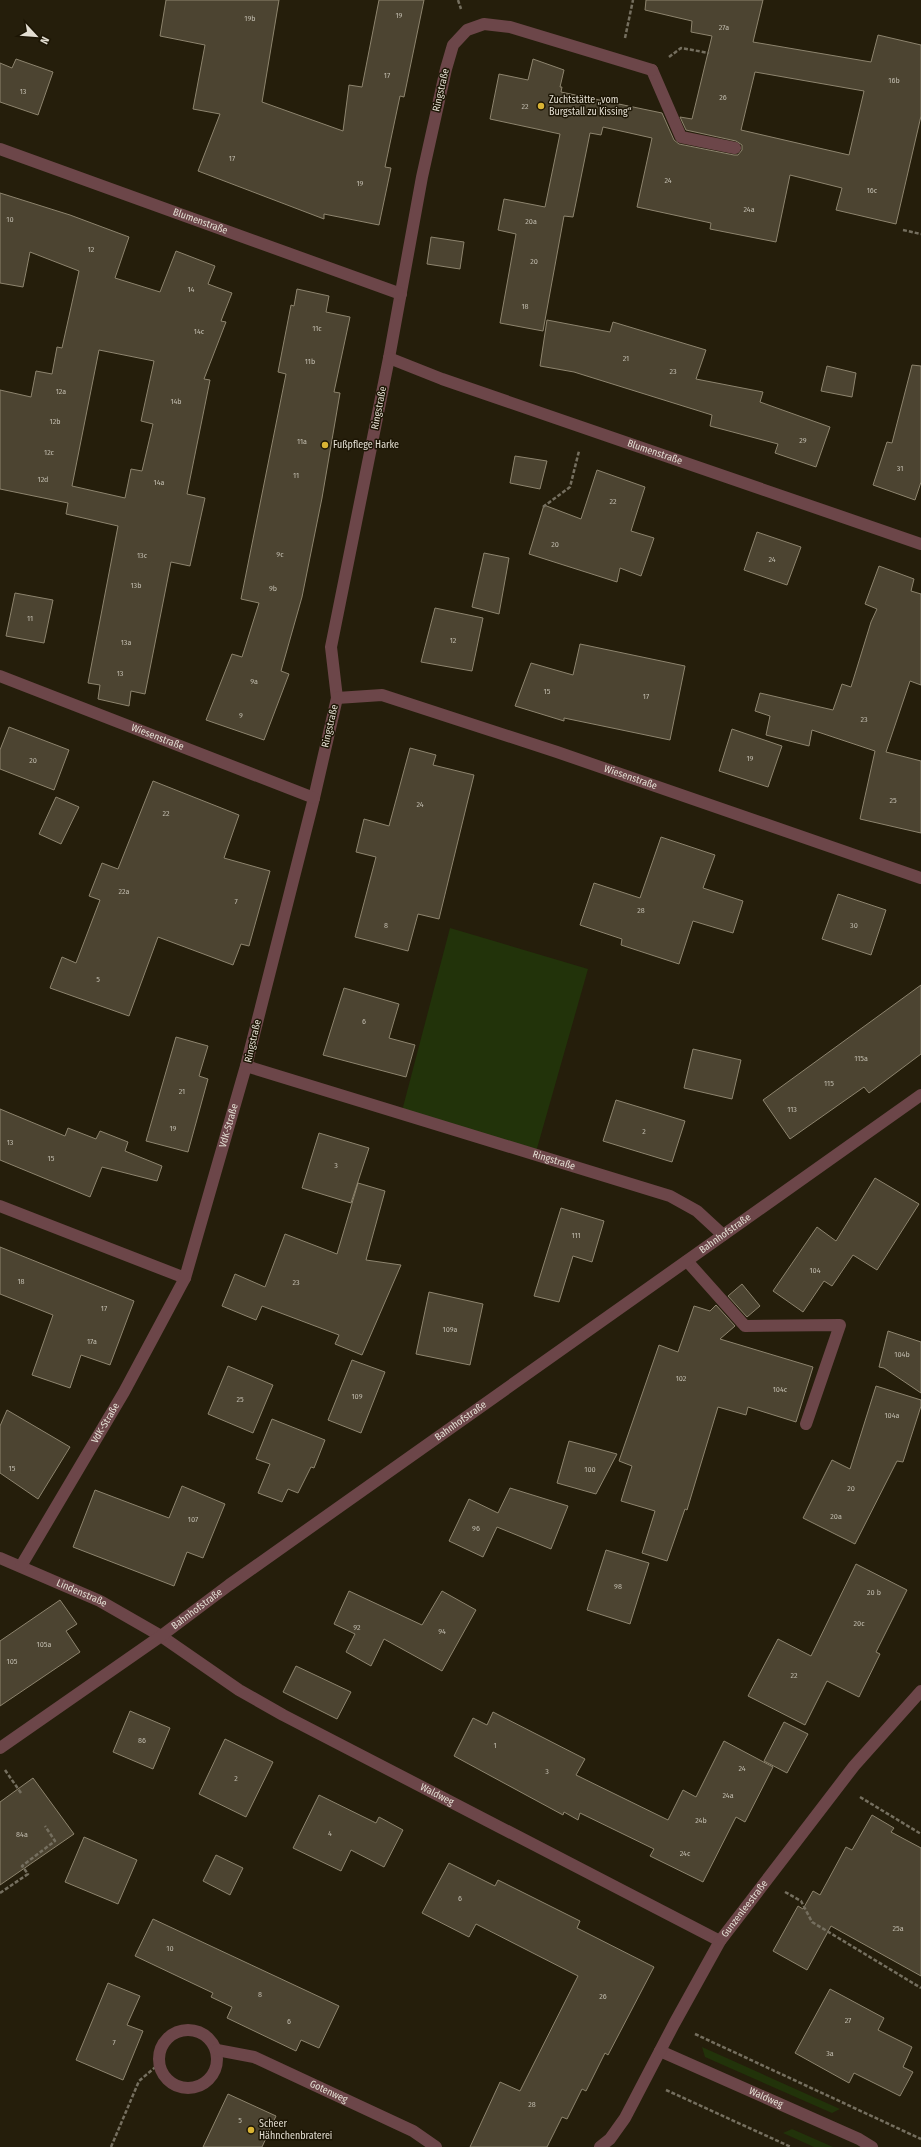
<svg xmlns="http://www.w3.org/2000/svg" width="921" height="2147" font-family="'Fira Sans Condensed',sans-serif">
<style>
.green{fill:#22330a}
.building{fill:#4c4431;stroke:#8d846e;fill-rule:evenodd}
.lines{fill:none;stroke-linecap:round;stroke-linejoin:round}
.path{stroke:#756f5f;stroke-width:2.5;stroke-dasharray:4 2;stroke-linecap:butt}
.lane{stroke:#6c4649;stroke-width:12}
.street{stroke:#6c4649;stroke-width:12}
.poi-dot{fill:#d9b334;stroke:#1c1504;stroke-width:1.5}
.labels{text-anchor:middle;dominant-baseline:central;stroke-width:3;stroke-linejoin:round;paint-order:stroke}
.number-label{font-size:8px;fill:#bdb8aa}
.street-label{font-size:10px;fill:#e3ded2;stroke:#1c1504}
.poi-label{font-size:10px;fill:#e3ded2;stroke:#1c1504;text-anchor:start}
</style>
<rect width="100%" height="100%" fill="#251e0b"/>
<path class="green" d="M450,928L588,969L536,1152L402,1111Z
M702,2047L840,2109L832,2113L705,2057Z
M792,2129L833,2147H814L783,2133Z"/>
<path class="building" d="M166,0H279L262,102L343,131L349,85L362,87L379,0H424L404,97L400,96L385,167L391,168L379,225L324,214V219L198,171L220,114L193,109L205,45L160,36Z
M646,0H763L753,42L871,62L878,35L921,45V116L896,224L836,210L842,188L790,175L776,242L710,229L711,223L637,207L652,138L603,127L601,135L590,133L573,217L564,216L543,331L500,323L516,234L498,230L504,199L545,207L560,134L490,119L499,74L528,80L533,59L564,70L560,87H562L561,92L662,113L674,140L679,144L734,155H738L742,150V145L736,141L686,130L680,117L692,119L712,36L691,32L692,21L645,10ZM755,72L864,91L849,155L741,130Z
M16,59L53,72L38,115L0,102V63L12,68Z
M0,193L70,215L129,237L115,278L160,292L176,251L215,266L208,284L232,293L221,321L226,322L204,379L210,380L187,494L205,498L190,566L171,562L145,694L131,691L129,706L98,699L100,685L88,683L118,526L66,514L68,503L0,489V390L31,397L36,371L52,374L57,347L62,348L79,271L30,252L23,287L0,283ZM99,350L154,361L141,421L153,424L142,471L131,469L125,498L72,486Z
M431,237L464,242L460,269L427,264Z
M297,289L329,296L326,312L350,317L334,392L340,393L322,498L302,597L281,671L289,674L264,740L206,720L232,654L242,657L259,603L241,599L286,374L278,372L291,305L294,306Z
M547,320L610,332L613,322L706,350L696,379L763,392L760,402L830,427L816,467L775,453L778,444L710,426L712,415L574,372L540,366Z
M912,365L921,366V482L915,500L873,485L887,442L892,443Z
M827,366L856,373L852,397L821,391Z
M515,456L547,461L540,489L510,483Z
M597,470L645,487L631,531L654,538L641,576L620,568L617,582L529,554L544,505L581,519Z
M757,532L801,547L787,585L744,570Z
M484,553L509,558L499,614L472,607Z
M879,566L914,579L911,591L921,594V685L910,681L886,752L921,761V833L860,819L875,751L812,730L809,746L766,735L770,716L755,711L760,693L833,710L842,684L851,687L871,622L877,609L865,604Z
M15,593L53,600L44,643L6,636Z
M435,608L483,618L472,671L421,662Z
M580,644L685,666L670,740L564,718V721L515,706L531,663L573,675Z
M9,727L69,750L54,790L0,769V750Z
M732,729L782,746L768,787L719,771Z
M410,748L436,755L433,765L474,775L439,919L418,914L408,951L355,937L376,857L356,852L364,819L389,826Z
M153,781L239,815L224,858L270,871L249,946L241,944L233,965L158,937L129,1016L50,988L62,957L76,963L100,900L89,896L102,863L118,869Z
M56,797L79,807L61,844L39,834Z
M661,837L715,855L703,888L743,901L733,933L693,921L679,964L621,945L622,939L580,925L594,883L640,898Z
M838,894L886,910L871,955L822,939Z
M921,985V1054L869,1093L864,1087L790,1139L763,1100Z
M344,988L399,1004L389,1038L415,1045L406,1077L323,1055Z
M176,1037L208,1046L199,1076L208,1079L188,1152L146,1141Z
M693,1049L741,1060L732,1099L684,1088Z
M616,1100L685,1121L672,1162L603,1141Z
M0,1109L65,1136L68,1128L96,1139L100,1131L128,1142L125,1151L162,1166L157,1181L102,1167L90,1197L0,1160Z
M319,1133L369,1148L351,1203L302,1188Z
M875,1178L919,1204L877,1270L853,1255L832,1286L824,1281L803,1312L773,1291L817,1227L836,1241Z
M358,1183L385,1191L366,1260L401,1265L362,1355L335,1344L339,1335L262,1306L256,1320L222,1306L235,1274L265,1287L285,1234L337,1254Z
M561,1208L604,1221L592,1262L573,1256L559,1302L534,1296Z
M0,1247L134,1301L110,1365L81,1355L70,1388L32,1375L53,1315L0,1294Z
M742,1284L760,1306L747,1317L728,1296Z
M429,1292L483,1304L470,1365L416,1354Z
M716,1305L735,1326L720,1339L813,1367L796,1422L748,1407L746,1415L718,1407L687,1510L685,1509L667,1561L642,1553L655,1511L621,1501L632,1466L619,1461L659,1345L678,1352L694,1306L710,1311Z
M888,1331L921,1342V1393L884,1368L879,1367Z
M352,1360L385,1372L361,1433L328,1420Z
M228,1366L273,1385L253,1433L208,1414Z
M876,1386L921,1400V1406L903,1462L897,1461L855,1544L803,1518L832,1460L850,1469Z
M7,1410L70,1447L38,1499L0,1473V1426Z
M272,1419L325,1440L314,1468L311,1467L298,1493L288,1489L282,1502L258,1493L270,1464L256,1459Z
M569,1441L617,1454L596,1494L557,1483Z
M182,1486L225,1504L203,1558L187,1552L174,1586L73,1547L95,1490L169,1518Z
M510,1488L568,1506L551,1549L497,1527L483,1557L449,1541L469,1499L498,1513Z
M606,1550L649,1563L630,1624L587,1610Z
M856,1564L907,1590L876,1652L880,1654L859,1697L827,1681L805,1725L748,1696L778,1639L811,1656Z
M349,1591L422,1625L442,1591L476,1610L442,1671L384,1639L371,1666L346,1652L355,1634L334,1624Z
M60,1600L77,1624L66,1631L80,1652L0,1706V1641Z
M296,1666L351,1692L337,1719L283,1692Z
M130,1711L170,1728L153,1769L113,1752Z
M493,1712L585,1759L576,1775L668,1820L683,1790L696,1797L724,1741L773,1767L745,1822L736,1817L703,1882L650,1856L654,1849L580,1813L578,1820L564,1812L563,1815L454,1756L473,1718L487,1725Z
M784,1722L808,1734L787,1773L764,1761Z
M225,1739L273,1762L246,1817L199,1794Z
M33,1778L74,1834L0,1885V1802Z
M319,1795L376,1823L379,1817L403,1830L384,1867L351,1850L341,1871L293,1848Z
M872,1815L894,1828L891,1832L921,1848V1976L831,1926L807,1970L773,1951L798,1906L803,1909L813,1891L820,1895L846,1847L852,1850Z
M84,1837L137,1860L118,1904L65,1882Z
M216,1855L243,1868L230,1895L203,1881Z
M449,1863L495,1886L498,1880L580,1921L577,1928L654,1967L608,2055L605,2053L586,2091L582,2089L567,2119L562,2117L547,2147H470L500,2082L520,2091L578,1976L476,1924L469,1937L422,1913Z
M153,1919L339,2006L319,2048L301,2040L296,2051L227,2018L232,2007L211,1997L213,1993L135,1956Z
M108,1983L140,1996L127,2025L143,2031L123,2080L76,2060Z
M830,1989L884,2018L878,2030L912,2047L903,2067L913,2072L900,2096L854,2073L849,2083L795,2053Z
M228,2094L276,2116L262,2147H203Z"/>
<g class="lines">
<path class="path" d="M458,0L461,9
M625,38L633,0
M669,57L681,48L709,53
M903,230L921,234
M543,507L570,487L579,451
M5,1770L21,1793
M860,1797L921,1834
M785,1892L801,1901L812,1922L921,1988
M0,1893L28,1874L22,1866L55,1841L45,1826
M695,2034L921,2139
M666,2090L791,2147
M111,2147L139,2081L159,2064"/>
<path class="lane" d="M652,70L681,137L735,148
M687,1261L745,1326L840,1325L806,1424"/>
<g class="street">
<path id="s1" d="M652,70L510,27L484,24L467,30L453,45L446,69L422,177L389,358L331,647L337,698L314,798L246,1066L670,1196L697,1211L723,1235"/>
<path id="s2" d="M0,149L401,294"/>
<path id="s3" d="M389,358L442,379L921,544"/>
<path id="s4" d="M0,676L314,798"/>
<path id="s5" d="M337,698L382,695L557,752L921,878"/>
<path d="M0,1206L185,1278"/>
<path id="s6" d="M0,1558L100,1601L161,1636L239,1690L283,1715L720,1941"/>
<path id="s7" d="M21,1566L124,1392L185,1278L246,1066"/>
<path id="s8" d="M0,1748L161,1636L229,1585L921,1095"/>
<circle cx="188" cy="2059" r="29"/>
<path id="s9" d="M217,2050L254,2057L413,2131L436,2147"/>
<path id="s10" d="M660,2051L859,2139L872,2147"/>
<path id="s11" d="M600,2147L610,2139L625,2118L674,2024L720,1941L854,1766L921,1691"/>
</g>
</g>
<g class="poi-dot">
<circle cx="541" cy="106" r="4"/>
<circle cx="325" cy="445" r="4"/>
<circle cx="251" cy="2130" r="4"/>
</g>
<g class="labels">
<g class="number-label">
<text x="399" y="15">19</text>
<text x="250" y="18">19b</text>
<text x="724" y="27">27a</text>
<text x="387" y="75">17</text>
<text x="894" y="80">16b</text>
<text x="23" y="91">13</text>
<text x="723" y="97">26</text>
<text x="525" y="106">22</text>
<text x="232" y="158">17</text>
<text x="668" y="180">24</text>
<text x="360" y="183">19</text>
<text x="872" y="190">16c</text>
<text x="749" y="209">24a</text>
<text x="10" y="219">10</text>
<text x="531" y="221">20a</text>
<text x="91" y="249">12</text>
<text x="534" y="261">20</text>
<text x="191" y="289">14</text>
<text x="525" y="306">18</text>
<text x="317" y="328">11c</text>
<text x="199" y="331">14c</text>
<text x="626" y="358">21</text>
<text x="310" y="361">11b</text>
<text x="673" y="371">23</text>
<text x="61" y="391">12a</text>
<text x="176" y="401">14b</text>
<text x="55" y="421">12b</text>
<text x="803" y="440">29</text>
<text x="302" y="441">11a</text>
<text x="49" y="452">12c</text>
<text x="900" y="468">31</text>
<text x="296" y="475">11</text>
<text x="43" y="479">12d</text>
<text x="159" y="482">14a</text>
<text x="613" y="501">22</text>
<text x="555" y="544">20</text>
<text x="280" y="554">9c</text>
<text x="142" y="555">13c</text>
<text x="772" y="559">24</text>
<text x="136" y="585">13b</text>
<text x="273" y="588">9b</text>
<text x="30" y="618">11</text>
<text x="453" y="640">12</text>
<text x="126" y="642">13a</text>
<text x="120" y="673">13</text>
<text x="254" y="681">9a</text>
<text x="547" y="691">15</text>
<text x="646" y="696">17</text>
<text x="241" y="715">9</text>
<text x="864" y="719">23</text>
<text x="750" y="758">19</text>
<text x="33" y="760">20</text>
<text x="893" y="800">25</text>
<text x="420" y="804">24</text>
<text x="166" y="813">22</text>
<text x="124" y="891">22a</text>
<text x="236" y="901">7</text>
<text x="641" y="910">28</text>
<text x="386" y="925">8</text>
<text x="854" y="925">30</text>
<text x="98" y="979">5</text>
<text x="364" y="1021">6</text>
<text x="861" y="1058">115a</text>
<text x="829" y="1083">115</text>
<text x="182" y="1091">21</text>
<text x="792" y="1109">113</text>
<text x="173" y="1128">19</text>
<text x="644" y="1131">2</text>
<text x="10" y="1142">13</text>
<text x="51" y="1158">15</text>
<text x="336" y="1165">3</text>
<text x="576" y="1235">111</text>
<text x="815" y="1270">104</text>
<text x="21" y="1281">18</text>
<text x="296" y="1282">23</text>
<text x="104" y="1308">17</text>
<text x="450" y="1329">109a</text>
<text x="92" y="1341">17a</text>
<text x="902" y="1354">104b</text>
<text x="681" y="1378">102</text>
<text x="780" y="1389">104c</text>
<text x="357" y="1396">109</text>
<text x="240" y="1399">25</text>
<text x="892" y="1415">104a</text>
<text x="12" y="1468">15</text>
<text x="590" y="1469">100</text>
<text x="851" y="1488">20</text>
<text x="836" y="1516">20a</text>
<text x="193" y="1519">107</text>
<text x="476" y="1528">96</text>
<text x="618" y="1586">98</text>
<text x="874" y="1592">20 b</text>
<text x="859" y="1623">20c</text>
<text x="357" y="1627">92</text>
<text x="442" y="1631">94</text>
<text x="44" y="1644">105a</text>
<text x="12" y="1661">105</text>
<text x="794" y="1675">22</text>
<text x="142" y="1740">86</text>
<text x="495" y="1745">1</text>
<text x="742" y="1768">24</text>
<text x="547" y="1771">3</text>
<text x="236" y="1778">2</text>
<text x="728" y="1795">24a</text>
<text x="701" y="1820">24b</text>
<text x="330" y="1833">4</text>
<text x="22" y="1834">84a</text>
<text x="685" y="1853">24c</text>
<text x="460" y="1898">6</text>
<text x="898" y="1928">25a</text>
<text x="170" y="1948">10</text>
<text x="260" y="1994">8</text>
<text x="603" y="1996">26</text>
<text x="848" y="2020">27</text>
<text x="289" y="2021">6</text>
<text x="114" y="2042">7</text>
<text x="830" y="2053">3a</text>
<text x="532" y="2104">28</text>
<text x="240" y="2120">5</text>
</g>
<g class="street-label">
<text transform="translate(441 90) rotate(-77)">Ringstraße</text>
<text stroke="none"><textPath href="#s2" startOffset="213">Blumenstraße</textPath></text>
<text transform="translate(379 408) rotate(-79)">Ringstraße</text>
<text stroke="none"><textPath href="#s3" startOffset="282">Blumenstraße</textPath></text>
<text transform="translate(330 726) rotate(-77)">Ringstraße</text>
<text stroke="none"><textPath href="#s4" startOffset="169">Wiesenstraße</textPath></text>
<text stroke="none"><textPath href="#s5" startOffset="307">Wiesenstraße</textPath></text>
<text transform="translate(253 1041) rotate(-77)">Ringstraße</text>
<text stroke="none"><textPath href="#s7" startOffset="490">VdK-Straße</textPath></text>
<text stroke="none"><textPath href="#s1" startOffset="1580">Ringstraße</textPath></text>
<text stroke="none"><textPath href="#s8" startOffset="889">Bahnhofstraße</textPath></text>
<text stroke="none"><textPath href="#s8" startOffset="565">Bahnhofstraße</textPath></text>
<text stroke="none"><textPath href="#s7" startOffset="166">VdK-Straße</textPath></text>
<text stroke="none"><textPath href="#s6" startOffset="89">Lindenstraße</textPath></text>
<text stroke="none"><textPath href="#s8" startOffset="241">Bahnhofstraße</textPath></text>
<text stroke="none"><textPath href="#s6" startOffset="498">Waldweg</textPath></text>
<text stroke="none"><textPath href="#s11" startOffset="280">Gunzenleestraße</textPath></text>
<text stroke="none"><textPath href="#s9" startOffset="120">Gotenweg</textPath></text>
<text stroke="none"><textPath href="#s10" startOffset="116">Waldweg</textPath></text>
</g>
<g class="poi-label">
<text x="549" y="100">Zuchtstätte „vom<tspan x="549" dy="12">Burgstall zu Kissing“</tspan></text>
<text x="333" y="445">Fußpflege Harke</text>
<text x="259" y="2124">Scheer<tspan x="259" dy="12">Hähnchenbraterei</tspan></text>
</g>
</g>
<g transform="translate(36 36) rotate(116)" stroke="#1c1504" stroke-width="3" paint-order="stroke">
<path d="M0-3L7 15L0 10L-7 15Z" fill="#e3ded2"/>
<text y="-6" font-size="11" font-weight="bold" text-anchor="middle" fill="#e3ded2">N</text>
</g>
</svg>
